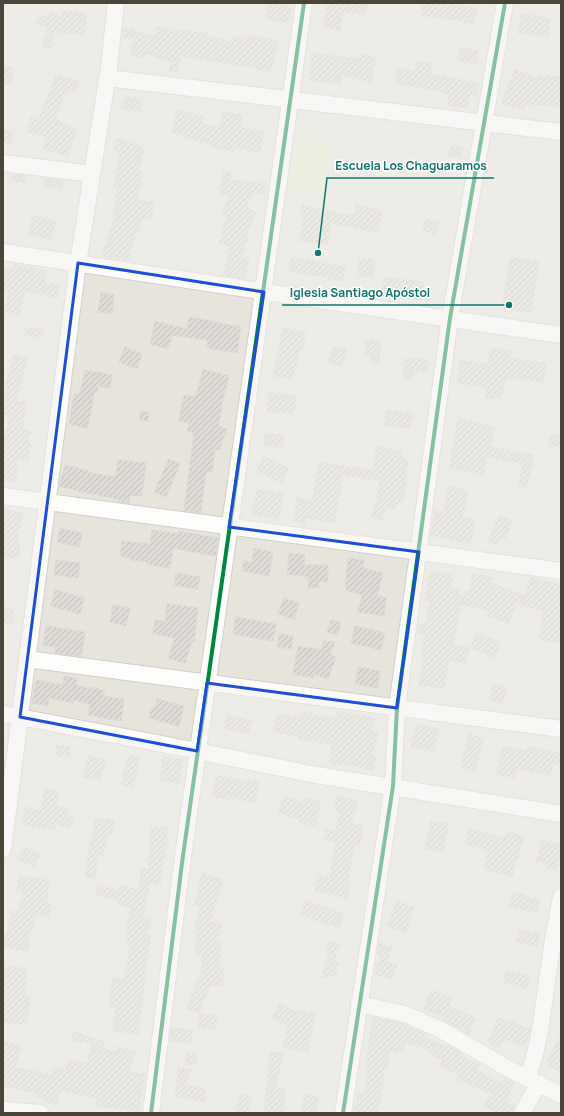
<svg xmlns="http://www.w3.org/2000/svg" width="564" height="1116" font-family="Manrope,sans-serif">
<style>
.residential{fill:#e7e4dc}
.park{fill:#e1eecf}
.building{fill:url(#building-hatch);stroke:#dcd9d4}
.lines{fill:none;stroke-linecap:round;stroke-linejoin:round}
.minor-casing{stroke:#d2d0cb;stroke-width:18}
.minor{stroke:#fdfdfc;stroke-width:16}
.cycleway-casing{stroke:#fff;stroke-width:6}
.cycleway{stroke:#00873e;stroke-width:4}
.marked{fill:none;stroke:#1d4ed8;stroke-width:3;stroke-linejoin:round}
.leader{fill:none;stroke:#0f766e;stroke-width:1.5}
.callout-dot{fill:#0f766e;stroke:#fff;stroke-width:1.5}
.callout-label{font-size:12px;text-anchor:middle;font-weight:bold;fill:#0f766e;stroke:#fff;stroke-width:3;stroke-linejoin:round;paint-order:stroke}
</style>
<defs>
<pattern id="building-hatch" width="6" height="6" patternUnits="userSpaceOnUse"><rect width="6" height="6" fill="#dedbd6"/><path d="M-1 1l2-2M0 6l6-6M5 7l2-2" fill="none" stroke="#c0bdb8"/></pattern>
</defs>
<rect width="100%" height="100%" fill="#f4f2ee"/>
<path class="residential" d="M3,3H561V1113H3Z"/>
<path class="park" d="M298,138L333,145L323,194L288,187Z"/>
<path class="building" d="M268,3H278L292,6L288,23L265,19Z
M327,3H368L366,15L343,12L340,31L323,27Z
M422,3H450L477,8L474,24L435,17L421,16Z
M62,11L87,13L85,35L55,32L50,49L42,47L47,28L36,24L39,15L48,17L50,12L62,16Z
M521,14L551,18L548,37L518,33Z
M157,26L177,33V30L208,33V36L231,42L232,36L246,39L247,35L278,41L271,72L256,69V68L181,56L178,72L169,71L171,62L146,53L145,58L130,55L134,39L123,38V28L134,29L133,31L154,36Z
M461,47L479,51L476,65L458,61Z
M312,53L359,59L360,53L376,57L371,82L342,75L341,84L309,80Z
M416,61L432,63L430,74L479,83L477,97L470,95L467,108L447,105L449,94L441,92V91L413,87L395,83L398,68L415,71Z
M3,66L13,67L11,85L3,84Z
M515,69L537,78L538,75L561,77V107L525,104L524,109L502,105L505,90H506Z
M55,75L79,81L77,91L70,89L69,94L66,93L55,119L78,130L72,142L68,156L43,149L46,137L27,132L31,117L38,119L53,82Z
M126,96L143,100L140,113L122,109Z
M177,110L204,116L202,124L220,128L223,111L242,115L240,127L264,131L261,153L235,148L234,152L209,146L210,144L183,138L184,136L172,133Z
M3,130L14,132L11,144L3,142Z
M117,138L145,148L138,171L143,172L137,200L154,202L151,219L142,218L139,232H137L128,261L102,256L115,214L113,213L117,189H113L120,152L113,150Z
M450,145L463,147L460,158L448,156Z
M223,171L231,172L230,179L265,184L264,194L253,192L246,207L256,212L247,234H249L242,257L249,258L245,279L223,276L230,246L219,243L227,216L222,214L230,195L220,193Z
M11,174L26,175L25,183L10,180Z
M45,178L63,180L62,189L44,187Z
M302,205L353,216L356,205L382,211L378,233L331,223L328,244L300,241L303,218L300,217Z
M33,215L56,221L51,240L28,234Z
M426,218L439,222L436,234L423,231Z
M291,257L346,267L343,281L289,271Z
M510,257L539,262L531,313L511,310L512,303L503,302Z
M359,258L375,259L373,277L358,276Z
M15,264L46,271L44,282L60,286L57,298L25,291L19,316L4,312L8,291L3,290V267L14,270Z
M383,277L424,282L422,300L381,295Z
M101,293L114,295L112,313L98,312Z
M189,317L241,327L237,353L207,348L208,340L172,335L168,349L150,344L155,321L187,329Z
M283,327L306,333L302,349H300L293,380L273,376Z
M25,328H43V337L25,336Z
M366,340L381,341L379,364L370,363L371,355H365Z
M333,346L347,350L342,367L328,362Z
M125,347L142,354L137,369L119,362Z
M490,348L511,350L510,358L546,363L543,383L508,378V381H504L502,399L485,398L486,387L457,383L460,360L488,364Z
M14,354L28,358L16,401L26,402L23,429L31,431L28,443L31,444L28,461L17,459L16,481L3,480V442L10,415H4L6,386L5,385Z
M405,358L428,360L427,372L414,370L413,380H403Z
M203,369L229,376L222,403H223L218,426L227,429L219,450L215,449L212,472H206L201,513L184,511L194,433L187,431L190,423L179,421L184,395L196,397Z
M85,370L112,375L110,388L99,386L97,392H94L92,408L87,428L69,424L74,394H80Z
M269,392L297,396L294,415L267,411Z
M386,410L413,414L410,429L384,425Z
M140,411L149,412L148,421L140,420Z
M458,418L495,427L491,447L534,455L527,488L518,486L522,464L487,457L484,474L449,468Z
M265,433L284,435L283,447L264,446Z
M550,434L561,435V447L548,446Z
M377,446L402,452L401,457L409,460L405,474L407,475L405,492L402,503L398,502L395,510L386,507L382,521L371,517L377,498L379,480L343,475L335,523L306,518L305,524L294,521L297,497L312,501L319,462L372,470Z
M263,456L289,468L282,483L256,472Z
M169,459L180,464L166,497L154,492Z
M118,460L146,463L142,496L130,495L129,503L118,502L119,499L86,493L59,486L65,465L89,471V473L116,477Z
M448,486L468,490L463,517L475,519L470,544L430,535L435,511L443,512Z
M257,489L283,494L279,520L251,514Z
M3,509L23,513L17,541H20V558H3Z
M499,515L513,521L505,540L501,538L498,546L488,541Z
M60,528L82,533L79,547L57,542Z
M152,530L178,534V531L218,538L216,556L173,548L170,568L147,564V562L131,560V559L120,556L122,541L150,544Z
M254,548L273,552L269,576L242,571L244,561L252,563Z
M289,553L305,555L304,565H328V582H319V588H308L309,577L287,574Z
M348,558L364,560L363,568L383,573L377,596L386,598L384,616L358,612L362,595L346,590L347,587H345Z
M56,560L80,563L78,578L54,575Z
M430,571L453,575L451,588L460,589L459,595L464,596L466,590L469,591L473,574L492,577L491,583L525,596L530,577L561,585V643L539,640L543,611L516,604L509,624L486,615L488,610L461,605L453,645L469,647L466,664L449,661L445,689L419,685L424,656H421L425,634L418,633L420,624L425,625L430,601H425Z
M176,573L200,577L198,589L174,585Z
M55,590L84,598L80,614L51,606Z
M284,598L299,603L294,619L278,614Z
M167,604L198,608L194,642L192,641L185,663L168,658L175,638L153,633L155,620L165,622Z
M113,605L130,608L126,626L110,622Z
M3,608L14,609L13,624L3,623Z
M235,617L276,624L273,641L233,634Z
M331,620L341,623L337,635L327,632Z
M46,626L85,632L81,657L55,653L56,647L43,645Z
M355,626L385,633L381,650L351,643Z
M476,632L500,643L494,658L470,648Z
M279,634L293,636L291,649L277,647Z
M324,641L335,642L330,655L336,657L328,679L314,674V678L293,674L298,646L321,650Z
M358,667L380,671L377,688L355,684Z
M64,676L77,679L76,685L92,689V687L105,691L103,696L124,699L121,721L88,715L90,704L73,700V703L49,698L48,706L32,703L36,680L63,685Z
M493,684L507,687L503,704L489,700Z
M157,699L184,706L179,726L149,718L152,707L155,708Z
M337,711L375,718L372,731L378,732L373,756L376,757L373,771L348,765L330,764L331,744L298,739V736L273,732L277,714L301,718L302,712L336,718Z
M227,715L252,721L248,734L223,728Z
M416,724L439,729L434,752L411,747Z
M469,734L484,738L475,772L460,768Z
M56,745L71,746L70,757L56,756Z
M502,746L527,751L528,747L561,753V765L553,764L551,775L516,769L514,778L497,774Z
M88,755L106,760L100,781L83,777Z
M128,755L140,758L133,787L121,784Z
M163,756L183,760L179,784L160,780Z
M217,775L246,782V780L259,782L255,803L229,797L228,800L211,796Z
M44,789L59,791L56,805L68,809L67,816L74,817L70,828L56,823L55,830L22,825L25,807L40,810Z
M337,795L358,801L351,824L363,826L360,846L354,845L348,882H350L347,898L315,891L318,875L329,878L335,842L324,840L326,830L335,831L339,811L333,809Z
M283,796L303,802L304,798L321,802L316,826L299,823V819L278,813Z
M95,818L114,820L112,834L109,833L103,856L98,854L95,879L85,878L89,848L93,833Z
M431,821L449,824L443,852L425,848Z
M151,826L168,827L165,858H163L161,884L151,883L142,917L151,920L147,934H151L144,981H145L138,1034L113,1031L115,1007L109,1006L113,977L124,979L130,944L126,943L128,928H126L131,908L117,904L118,900L96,895L98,885L118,890L120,885L139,890L141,868L148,869Z
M469,828L504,838L506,831L524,836L512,877L483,869L488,850L465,844Z
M542,839L561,845V852L556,871L545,868L546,864L536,861Z
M23,847L40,854L35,867L18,860Z
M203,872L223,880L211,921L222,924L217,942H222L219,969L224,970L222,986L210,985L199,1013L187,1009L198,977H201L202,956L195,955L197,931H194L200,907L194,905L199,888L197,887Z
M19,876L49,880L47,903L52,904L49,917L36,914L33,930L30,929L28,951L4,948L6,934H8L11,911L18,912L23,892H17Z
M513,892L540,900L537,913L509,906Z
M305,900L344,914L339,928L300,915Z
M396,901L414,907L406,933L387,926Z
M519,930L540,934L538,946L516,942Z
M329,941L340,944L334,961L339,963L335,977L329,975L328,979L321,977L329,952L326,951Z
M379,943L392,947L388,962L397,965L392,980L375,974L380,956L377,955Z
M4,967L27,968L25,996L31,997L26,1025L3,1022Z
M506,971L530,976L527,989L503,983Z
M431,990L452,997L449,1006L476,1018L468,1035L456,1027V1026L443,1021L444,1018L423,1009Z
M279,1003L296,1011L297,1010L315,1014L308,1052L283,1047L288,1025L272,1018Z
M200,1013L218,1016L215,1030L198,1027Z
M372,1017L402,1023L407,1025V1027L428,1035L427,1038L448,1047V1045L462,1053L461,1055L480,1064L477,1071L503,1083L505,1078L515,1082L506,1103L514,1107L513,1113H498L484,1106L491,1094L457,1079L459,1075L440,1066L443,1060L429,1054L430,1050L405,1043L403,1053L390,1051L387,1069H385L378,1113H354L358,1092L364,1093L368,1067L366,1066Z
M498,1017L531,1029L525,1046L504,1039L501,1048L488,1043Z
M171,1028L193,1030L191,1043L170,1041Z
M73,1031L105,1042L104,1046L93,1045L116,1052L117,1046L136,1052L129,1072L145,1074L139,1112L113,1108L96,1107L97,1099L61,1090L57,1105L44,1102L45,1098L34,1096V1093L3,1086V1041L21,1045L16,1067L51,1075L53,1067L65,1070L67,1059L87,1063L92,1044L72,1041Z
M561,1034V1072L546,1064Z
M270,1051L283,1053L276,1087L285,1088L283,1113H264Z
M187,1052L197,1054L196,1065L185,1064Z
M178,1067L191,1070L187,1085L206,1088L204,1102L175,1097Z
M240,1093L252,1096L248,1113H235Z
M305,1094L319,1097L316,1113H301Z"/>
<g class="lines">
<defs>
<path id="minor" d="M108,78L561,132
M3,163L92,174
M3,252L299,297L561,335
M3,496L561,571
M27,659L561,729
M3,714L152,742L316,775L561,814
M3,849L78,263L109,67L116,3
M359,1004L405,1014L441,1030L509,1069L561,1095
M528,1078L536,1050L540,1030L553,940L561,897
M3,1110L40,1113
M151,1113L182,863L304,3
M343,1113L393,786L397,708L450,318L505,3
M522,1113L539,1083"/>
</defs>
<use href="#minor" class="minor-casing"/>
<use href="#minor" class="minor"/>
<defs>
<path id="cycleway" d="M151,1113L182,863L304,3
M343,1113L393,786L397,708L450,318L505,3"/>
</defs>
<use href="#cycleway" class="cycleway-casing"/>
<use href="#cycleway" class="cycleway"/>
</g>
<path d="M0 0H564V1116H0ZM78,263L264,292L229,527L419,552L397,708L207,683L197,751L20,717Z" fill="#f4f2ee" fill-opacity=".55" fill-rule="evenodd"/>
<path class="marked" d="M78,263L264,292L229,527L419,552L397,708L207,683L197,751L20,717Z"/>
<path class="leader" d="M318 253L327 178H494M509 305L438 305H282"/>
<g class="callout-dot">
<circle cx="318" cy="253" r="4"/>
<circle cx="509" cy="305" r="4"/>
</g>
<g class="callout-label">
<text x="411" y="170">Escuela Los Chaguaramos</text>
<text x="360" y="297">Iglesia Santiago Apóstol</text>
</g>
<rect width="564" height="1116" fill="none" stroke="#4b4439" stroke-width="8"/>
</svg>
